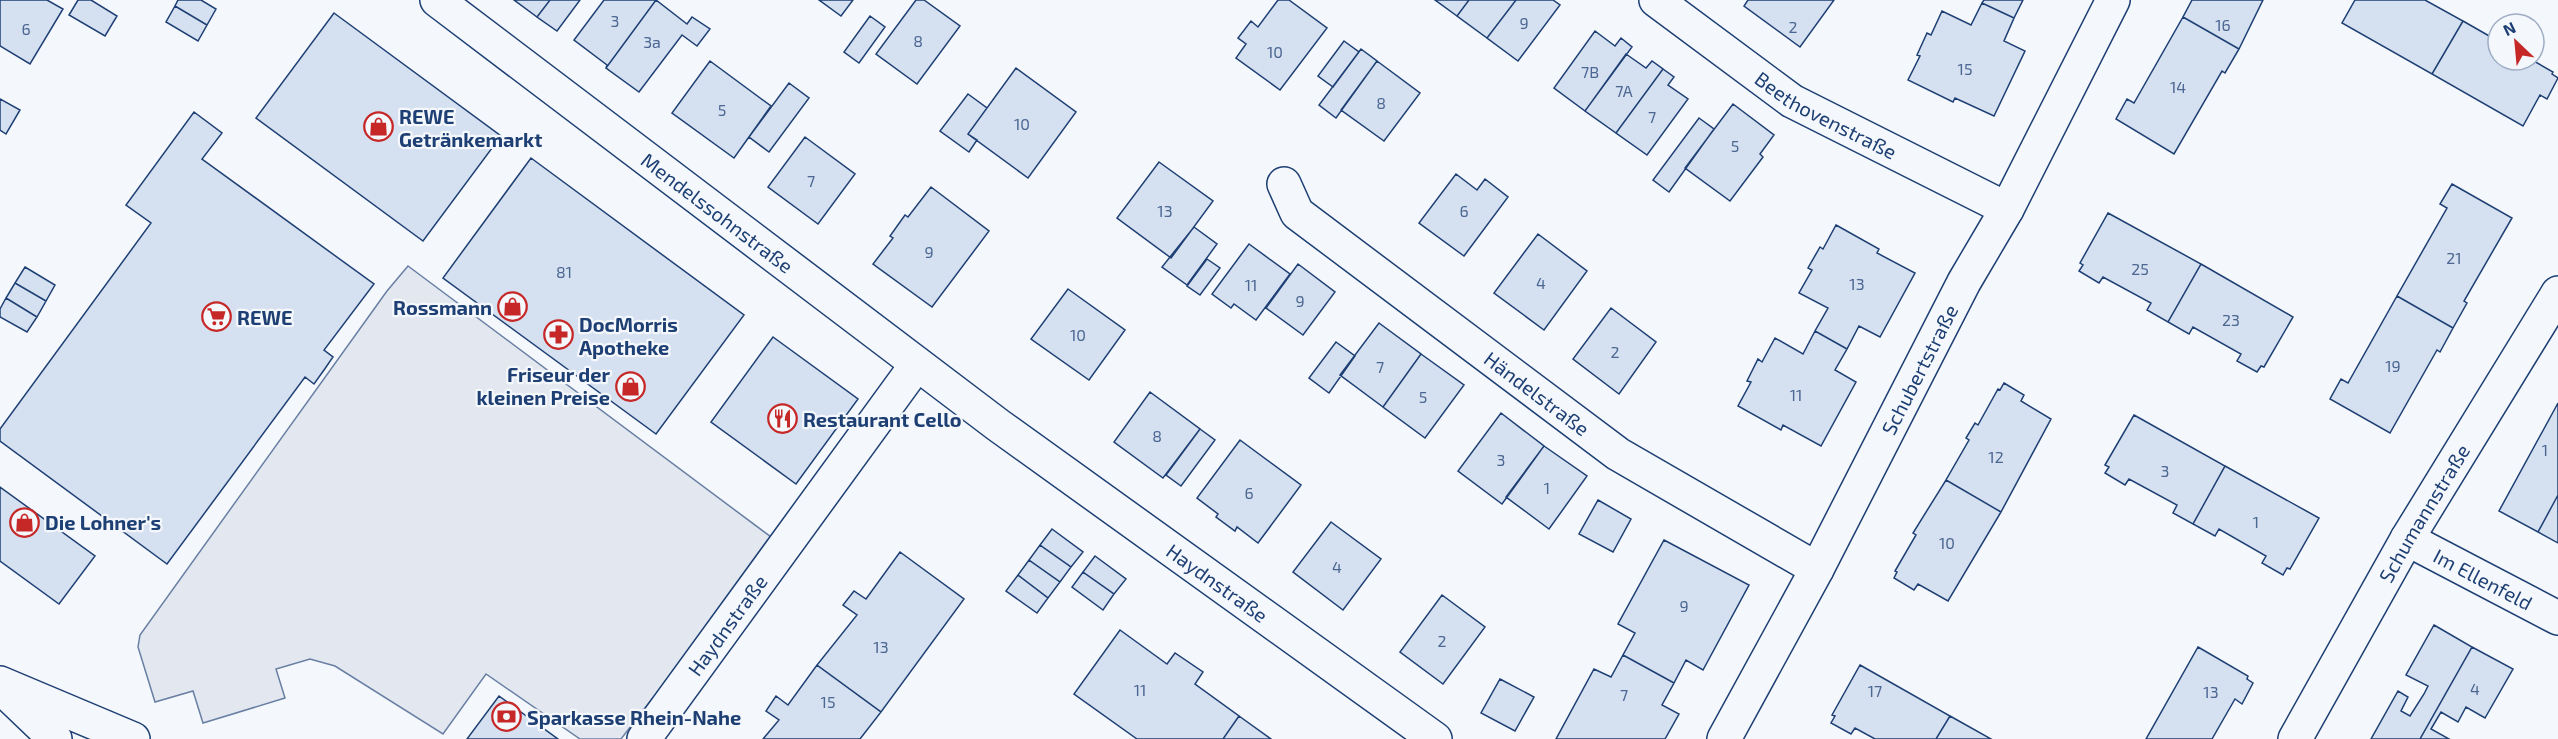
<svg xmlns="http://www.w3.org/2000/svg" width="2558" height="739" font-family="'Exo 2',sans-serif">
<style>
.parking{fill:#e3e8f0;stroke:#687fa3;stroke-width:1.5}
.building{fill:#d5e0f0;stroke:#1d3f73;stroke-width:1.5}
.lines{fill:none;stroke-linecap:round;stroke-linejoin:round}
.minor-casing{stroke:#1d3f73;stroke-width:36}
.major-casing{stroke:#1d3f73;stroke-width:36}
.minor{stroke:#f4f7fb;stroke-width:33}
.major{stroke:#f4f7fb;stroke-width:33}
.labels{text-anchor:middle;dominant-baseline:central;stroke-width:4.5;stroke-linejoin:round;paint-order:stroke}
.number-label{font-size:16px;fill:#4b6792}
.street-label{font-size:20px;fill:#1d3f73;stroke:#f4f7fb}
.poi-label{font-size:20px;font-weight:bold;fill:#1d3f73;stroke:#f4f7fb;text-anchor:start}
</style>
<rect width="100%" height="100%" fill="#f4f7fb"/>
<path class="parking" d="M408,266L775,540L621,739H580L486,674L443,734L335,666L310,659L276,669L285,698L203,723L193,691L155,702L138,647L140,635L387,291Z"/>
<path class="building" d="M0,0H47L63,9L30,64L0,46Z
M78,0H91L117,16L105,36L69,15Z
M178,0H201L216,9L207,25L175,6Z
M514,0H550L537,17Z
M550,0H580L557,31L537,17Z
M604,0H656L606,68L607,65L574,40Z
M656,0L687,24L692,17L710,29L697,46L682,35L639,92L606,68Z
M819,0H853L841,16Z
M916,0H924L960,26L917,84L876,54Z
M1278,0H1289L1327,28L1280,90L1236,58L1246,44L1238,38L1251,21L1258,27Z
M1435,0H1469L1457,16Z
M1469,0H1516L1487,38L1457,16Z
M1516,0H1553L1560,5L1518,61L1487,38Z
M1748,0H1834L1800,47L1744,6Z
M1984,0H2023L2014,18L1982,3Z
M2192,0H2263L2239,49L2183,17Z
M2355,0H2425L2463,21L2432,74L2342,23Z
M1982,3L2014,18L2004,41L2025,51L1994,116L1955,98L1953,102L1908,80L1920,56L1917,55L1927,33L1931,35L1942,11L1971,25Z
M175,6L207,25L198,41L166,22Z
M334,13L501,136L423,241L256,118Z
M870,16L885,27L859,63L844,52Z
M2183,17L2239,49L2225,73L2222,71L2174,154L2116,119L2127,99L2134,103Z
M2463,21L2498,41V60H2532L2553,72L2552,74L2558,78L2547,99L2540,95L2523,126L2432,74Z
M1595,31L1615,46L1621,38L1632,47L1585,111L1554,88Z
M1344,41L1359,52L1333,87L1318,76Z
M1361,49L1377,61L1336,118L1319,105Z
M1626,54L1646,68L1652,61L1663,69L1616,133L1585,111Z
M710,61L771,106L734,158L672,113Z
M1377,61L1420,93L1384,141L1341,110Z
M1016,68L1076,112L1028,178L968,134Z
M1663,69L1674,77L1668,85L1688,99L1647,155L1616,133Z
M789,83L809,98L769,152L749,137Z
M968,94L987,108L968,134L977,140L969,152L940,131Z
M0,99L20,110L6,134L0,130Z
M1733,104L1774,135L1760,154L1763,157L1730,201L1685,168Z
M194,112L222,133L202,159L374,284L324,350L333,357L324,370L314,384L305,377L167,564L0,441V429L151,223L126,205Z
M1699,118L1714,129L1669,192L1653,180Z
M805,137L855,174L818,224L768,187Z
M531,158L744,315L656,434L443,278Z
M1159,162L1213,201L1171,258L1117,218Z
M1456,174L1477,190L1485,179L1508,197L1464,256L1419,223Z
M2452,184L2512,218L2464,301L2467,303L2453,328L2397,296L2447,208L2440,204Z
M931,187L989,231L932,307L873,264L893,238L890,236L905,215L908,217Z
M2108,213L2201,264L2168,322L2147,310L2151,303L2103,277L2099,283L2079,271L2083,265L2080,263Z
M1836,225L1879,249L1877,253L1915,273L1880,337L1859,326L1847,349L1815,331L1828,308L1799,293L1812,270L1808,268L1820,247L1823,249Z
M1194,227L1217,244L1187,285L1162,267Z
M1538,234L1587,271L1544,330L1494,293Z
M1249,244L1290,274L1256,320L1234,304L1231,308L1212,294Z
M1207,259L1220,268L1200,295L1187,286Z
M1298,264L1335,292L1303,335L1266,308Z
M2201,264L2293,317L2264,367L2261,366L2257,372L2237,361L2241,354L2193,327L2189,334L2168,322Z
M25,267L55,285L46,301L15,283Z
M15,283L46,301L37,317L6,298Z
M1068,289L1125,330L1089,380L1031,339Z
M2397,296L2453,328L2440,352L2437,350L2390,433L2330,399L2341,379L2348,383Z
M6,298L37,317L27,332L0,317V309Z
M1611,308L1656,342L1619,394L1573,359Z
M1379,323L1421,354L1383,407L1340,375Z
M1815,331L1847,349L1835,370L1856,382L1821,446L1783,425L1781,430L1738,406L1751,382L1747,381L1758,359L1762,362L1775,338L1803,354Z
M773,337L858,399L796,484L711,422Z
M1336,342L1355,356L1329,393L1309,378Z
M1421,354L1464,385L1425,438L1383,407Z
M2004,383L2024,395L2021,401L2051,419L2001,512L1946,480L1969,440L1966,438L1975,423L1978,425L1998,389L2000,390Z
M1150,392L1200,429L1163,478L1114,442Z
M2558,403V495L2538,532L2499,511Z
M1501,413L1544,446L1502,504L1458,471Z
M2134,415L2225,466L2193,524L2173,513L2177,505L2129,479L2125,485L2105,473L2109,467L2105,465Z
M1200,429L1215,440L1181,486L1166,475Z
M1240,440L1301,485L1258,543L1237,527L1235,531L1216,517L1218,514L1197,498Z
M1544,446L1587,476L1549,529L1506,497Z
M2225,466L2319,518L2290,569L2287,568L2283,575L2262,563L2266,556L2219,529L2215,536L2193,524Z
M1946,480L2001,512L1948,601L1918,584L1914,590L1894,578L1897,572L1895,571L1916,535L1913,533Z
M0,487L95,556L59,604L0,561Z
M2558,495V543L2538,532Z
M1598,500L1631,519L1613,552L1579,534Z
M1331,522L1381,559L1343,610L1293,572Z
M1052,529L1083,552L1071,567L1040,545Z
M1664,540L1749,585L1703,670L1686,660L1674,683L1623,655L1635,633L1618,624Z
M1040,545L1071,567L1060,582L1029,560Z
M900,552L964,599L881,712L817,665L857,615L843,605L854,591L866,599Z
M1095,556L1126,579L1114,594L1083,572Z
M1029,560L1060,582L1048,598L1018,575Z
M1083,572L1114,594L1103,610L1072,587Z
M1018,575L1048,598L1037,613L1006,591Z
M1442,595L1485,627L1443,684L1400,652Z
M2434,625L2472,647L2420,739H2371L2398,691L2408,697L2401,711L2410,716L2424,694L2428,686L2406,675Z
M1120,630L1167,664L1175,653L1203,672L1195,684L1239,716L1223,739H1137L1074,694Z
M2198,647L2248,676L2247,679L2253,683L2242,704L2235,699L2212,739H2146Z
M2472,647L2513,669L2485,718L2466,707L2458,722L2441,712L2431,729L2449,739H2420Z
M1623,655L1674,683L1662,705L1679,714L1665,739H1556L1594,669L1611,677Z
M817,665L881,712L860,739H763L779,720L766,711L776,696L788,705Z
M1860,665L1950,716L1936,739H1875L1855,728L1851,734L1831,723L1835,716L1832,715Z
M1500,679L1534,697L1515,731L1481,713Z
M499,696L558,739H467Z
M1239,716L1271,739H1223Z
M1950,716L1991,739H1936Z"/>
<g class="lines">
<defs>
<g id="minor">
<path id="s1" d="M437,0L998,425L1435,739"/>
<path id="s2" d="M1656,0L1792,101L2007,209"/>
<path id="s3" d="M1284,184L1297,213L1618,454L1817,569"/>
<path id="s4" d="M2407,539L2558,618"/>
<path id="s5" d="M644,739L917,364"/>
<path id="s6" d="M1724,739L1817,569L1964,282L2007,209L2113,0"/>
<path id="s7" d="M2295,739L2407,539L2558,293"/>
</g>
<path id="major" d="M0,683L133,739
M8,694L55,739"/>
</defs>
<use href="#minor" class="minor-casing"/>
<use href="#major" class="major-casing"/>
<use href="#minor" class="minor"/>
<use href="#major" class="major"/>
</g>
<defs>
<symbol id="shop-ring" viewBox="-11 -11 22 22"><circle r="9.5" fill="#f4f7fb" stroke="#c62828" stroke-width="1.5"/><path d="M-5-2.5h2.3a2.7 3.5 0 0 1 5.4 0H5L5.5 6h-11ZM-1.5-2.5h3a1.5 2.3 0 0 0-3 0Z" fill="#c62828"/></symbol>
<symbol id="supermarket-ring" viewBox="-11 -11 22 22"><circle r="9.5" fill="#f4f7fb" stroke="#c62828" stroke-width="1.5"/><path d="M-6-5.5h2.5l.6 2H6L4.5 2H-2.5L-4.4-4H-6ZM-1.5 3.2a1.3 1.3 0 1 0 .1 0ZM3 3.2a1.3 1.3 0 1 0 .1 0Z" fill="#c62828"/></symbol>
<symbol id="pharmacy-ring" viewBox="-11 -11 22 22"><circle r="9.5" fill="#f4f7fb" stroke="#c62828" stroke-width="1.5"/><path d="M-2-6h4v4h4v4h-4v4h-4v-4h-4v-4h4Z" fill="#c62828"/></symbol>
<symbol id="restaurant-ring" viewBox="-11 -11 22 22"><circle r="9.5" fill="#f4f7fb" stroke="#c62828" stroke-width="1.5"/><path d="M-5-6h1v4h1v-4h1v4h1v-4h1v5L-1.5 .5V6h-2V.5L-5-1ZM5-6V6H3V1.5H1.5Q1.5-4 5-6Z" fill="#c62828"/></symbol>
<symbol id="bank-ring" viewBox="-11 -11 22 22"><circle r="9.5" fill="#f4f7fb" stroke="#c62828" stroke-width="1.5"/><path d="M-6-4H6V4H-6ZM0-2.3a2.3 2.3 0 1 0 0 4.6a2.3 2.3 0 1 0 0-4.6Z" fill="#c62828"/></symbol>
</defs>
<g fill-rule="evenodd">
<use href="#shop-ring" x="362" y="110" width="33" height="33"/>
<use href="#shop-ring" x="496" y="290" width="33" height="33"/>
<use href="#supermarket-ring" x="200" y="300" width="33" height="33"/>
<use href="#pharmacy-ring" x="542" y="318" width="33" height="33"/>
<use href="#shop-ring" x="614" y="370" width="33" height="33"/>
<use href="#restaurant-ring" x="766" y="402" width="33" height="33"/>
<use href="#shop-ring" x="8" y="506" width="33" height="33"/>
<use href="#bank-ring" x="490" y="700" width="33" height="33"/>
</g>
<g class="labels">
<g class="number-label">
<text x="615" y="20">3</text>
<text x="1524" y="22">9</text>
<text x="2223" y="24">16</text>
<text x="1793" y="26">2</text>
<text x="26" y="28">6</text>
<text x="918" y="40">8</text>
<text x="652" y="41">3a</text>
<text x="1275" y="51">10</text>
<text x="1965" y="68">15</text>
<text x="1590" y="71">7B</text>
<text x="2178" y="86">14</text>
<text x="1624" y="90">7A</text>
<text x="1381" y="102">8</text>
<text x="722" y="109">5</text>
<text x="1652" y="116">7</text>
<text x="1022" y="123">10</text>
<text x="1735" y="145">5</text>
<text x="811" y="180">7</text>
<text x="1165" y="210">13</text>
<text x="1464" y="210">6</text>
<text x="929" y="251">9</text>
<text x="2454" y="257">21</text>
<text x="2140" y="268">25</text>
<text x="564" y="271">81</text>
<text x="1541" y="282">4</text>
<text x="1857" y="283">13</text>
<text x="1251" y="284">11</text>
<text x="1300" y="300">9</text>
<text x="2231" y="319">23</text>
<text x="1078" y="334">10</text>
<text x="1615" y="351">2</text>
<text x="2393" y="365">19</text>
<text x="1380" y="366">7</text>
<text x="1796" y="394">11</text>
<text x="1423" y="396">5</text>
<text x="1157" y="435">8</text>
<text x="2545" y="449">1</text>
<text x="1996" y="456">12</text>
<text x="1501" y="459">3</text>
<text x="2165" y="470">3</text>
<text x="1547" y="487">1</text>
<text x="1249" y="492">6</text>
<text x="2256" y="521">1</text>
<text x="1947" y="542">10</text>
<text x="1337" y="566">4</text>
<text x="1684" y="605">9</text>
<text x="1442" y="640">2</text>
<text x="881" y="646">13</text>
<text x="2475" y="688">4</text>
<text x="1140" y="689">11</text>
<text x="1875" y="690">17</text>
<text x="2211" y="691">13</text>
<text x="1624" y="694">7</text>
<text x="828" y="701">15</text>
</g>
<g class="street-label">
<text stroke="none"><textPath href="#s2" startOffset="206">Beethovenstraße</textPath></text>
<text stroke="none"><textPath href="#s1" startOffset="352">Mendelssohnstraße</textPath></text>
<text stroke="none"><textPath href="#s6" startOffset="418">Schubertstraße</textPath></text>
<text stroke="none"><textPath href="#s3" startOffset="332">Händelstraße</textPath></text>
<text stroke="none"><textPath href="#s7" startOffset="260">Schumannstraße</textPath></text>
<text stroke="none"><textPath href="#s4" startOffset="86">Im Ellenfeld</textPath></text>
<text stroke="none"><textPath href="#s1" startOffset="974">Haydnstraße</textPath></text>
<text stroke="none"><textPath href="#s5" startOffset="141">Haydnstraße</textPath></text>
</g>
<g class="poi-label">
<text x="399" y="116">REWE<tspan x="399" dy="23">Getränkemarkt</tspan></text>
<text x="492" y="307" text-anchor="end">Rossmann</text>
<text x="237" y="317">REWE</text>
<text x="579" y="324">DocMorris<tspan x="579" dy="23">Apotheke</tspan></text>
<text x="610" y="374" text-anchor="end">Friseur der<tspan x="610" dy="23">kleinen Preise</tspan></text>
<text x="803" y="419">Restaurant Cello</text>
<text x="45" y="522">Die Lohner's</text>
<text x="527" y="717">Sparkasse Rhein-Nahe</text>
</g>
</g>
<g transform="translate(2516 42) rotate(334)"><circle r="28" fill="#f4f7fb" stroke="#9eadc5" stroke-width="1.5"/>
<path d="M0-4.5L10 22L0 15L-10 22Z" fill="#c62828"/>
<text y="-9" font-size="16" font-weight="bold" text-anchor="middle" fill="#1d3f73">N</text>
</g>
</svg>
